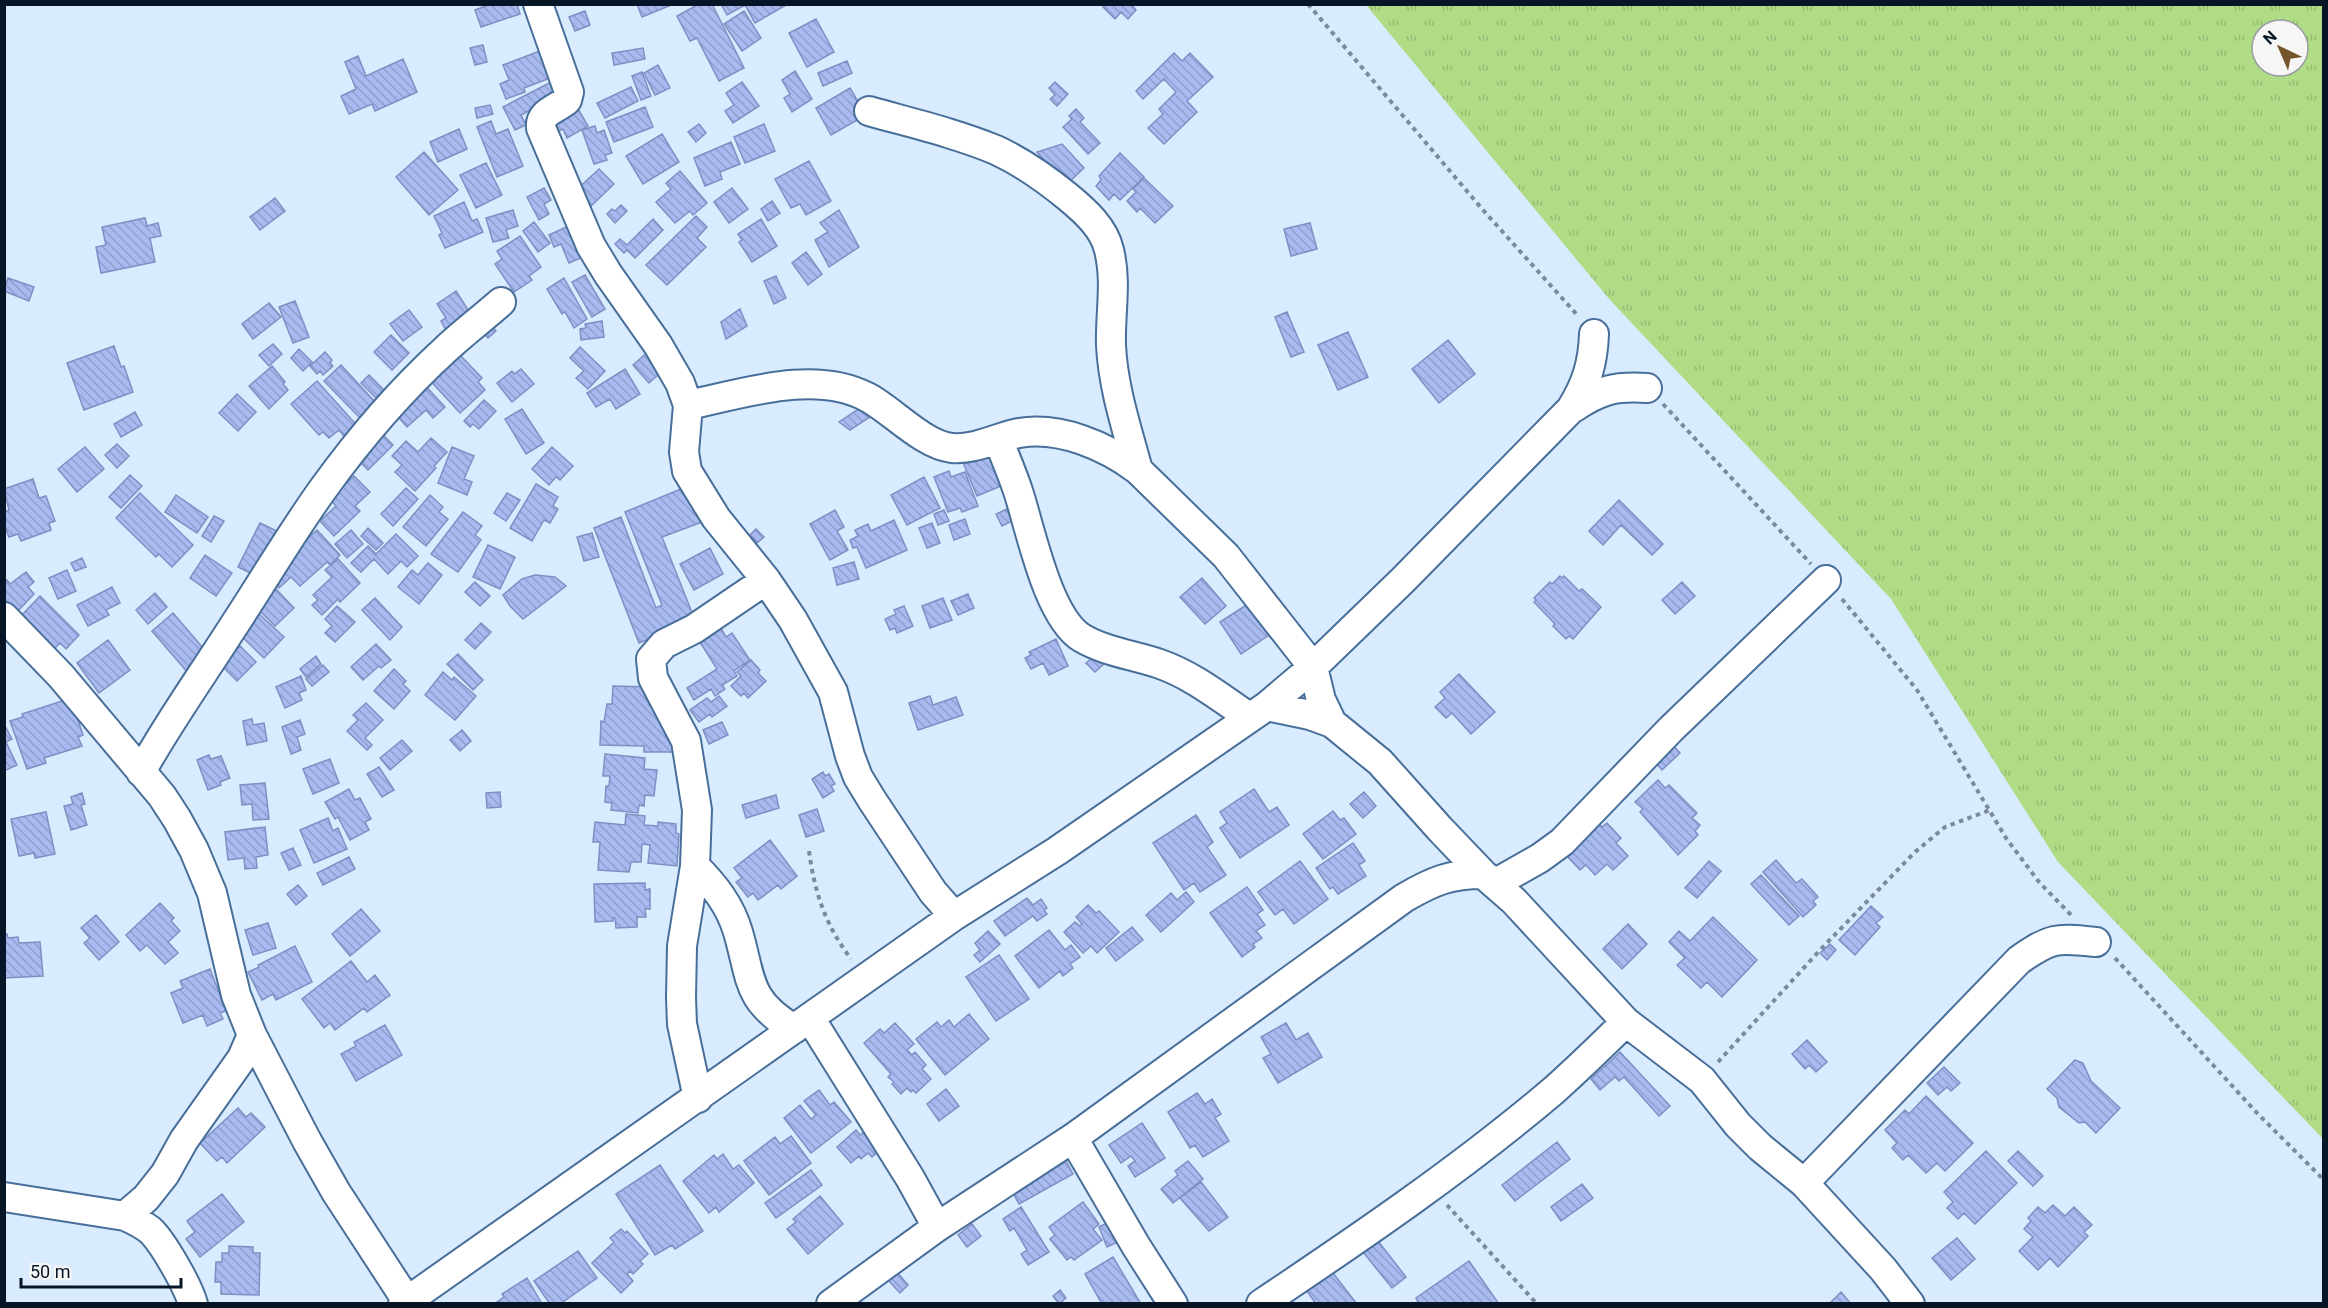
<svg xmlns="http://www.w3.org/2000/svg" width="2328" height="1308" font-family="Roboto,sans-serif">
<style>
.grass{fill:url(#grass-tufts);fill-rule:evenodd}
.building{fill:url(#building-back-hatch);stroke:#7f8fc3;stroke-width:1.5}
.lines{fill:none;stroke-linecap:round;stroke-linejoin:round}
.minor-casing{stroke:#476f99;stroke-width:32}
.path{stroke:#798b9d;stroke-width:4;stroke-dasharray:4.5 4.5;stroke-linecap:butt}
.minor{stroke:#fff;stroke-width:28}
</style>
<defs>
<pattern id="grass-tufts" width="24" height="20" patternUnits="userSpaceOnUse" patternTransform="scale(1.5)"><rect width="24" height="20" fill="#b0dc86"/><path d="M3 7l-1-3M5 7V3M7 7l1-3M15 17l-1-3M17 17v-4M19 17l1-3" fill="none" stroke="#96bc74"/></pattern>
<pattern id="building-back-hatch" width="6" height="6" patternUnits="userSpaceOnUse" patternTransform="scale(1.5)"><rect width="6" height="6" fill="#a8baf0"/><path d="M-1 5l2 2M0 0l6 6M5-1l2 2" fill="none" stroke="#8f9fce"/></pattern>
</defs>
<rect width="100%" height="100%" fill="#d9ebfe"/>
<path class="grass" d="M1366,5H2323V1139L2058,862L1891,599L1610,300ZM2262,30H2298V66H2262Z"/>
<path class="building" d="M491,4H517L520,14L481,27L475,10Z
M637,4H669V6L642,17Z
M699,4H712L744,68L719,81L697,38L690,41L677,16Z
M721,4H788L755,23L745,5L727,15Z
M1106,4H1131L1136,10L1128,19L1121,12L1115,19L1103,7Z
M585,11L590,25L575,31L569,17Z
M744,11L761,38L742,51L724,24Z
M816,19L834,52L807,67L789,33Z
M483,45L487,62L475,65L470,48Z
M643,48L645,59L614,65L612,53Z
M540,51L550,78L524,88L525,92L506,99L500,84L509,80L503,65Z
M1174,53L1182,61L1190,53L1213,77L1187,101L1197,112L1164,144L1148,128L1163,114L1159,109L1176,92L1164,79L1143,99L1136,91Z
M358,56L366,76L403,59L417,92L375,111L372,104L349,114L341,96L356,89L345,62Z
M847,61L852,73L823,86L818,73Z
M658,65L670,88L655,95L644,73Z
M795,71L812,99L792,112L784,98L790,94L782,80Z
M642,72L651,96L641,100L632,76Z
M553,81L560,94L521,115L526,125L515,130L503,107Z
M742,82L759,106L733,123L725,111L734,105L726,93Z
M1055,82L1068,94L1057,106L1050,99L1055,95L1049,88Z
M631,87L638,101L605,118L597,103Z
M850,88L863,110L859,119L831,135L816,108Z
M574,102L588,126L567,138L563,129L553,134L544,119Z
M490,105L493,114L477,118L475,108Z
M645,107L653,127L614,142L606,122Z
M1076,109L1084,118L1080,122L1100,143L1088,154L1063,127L1072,119L1069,116Z
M491,121L496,134L508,129L523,166L497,177L477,127Z
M699,124L706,133L696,142L688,132Z
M764,124L775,151L745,163L734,137Z
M595,126L597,133L604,130L612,153L605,155L607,160L594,164L582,130Z
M459,129L467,149L438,162L430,142Z
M662,134L679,162L643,184L626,156Z
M731,142L740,164L720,172L722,179L705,186L694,158Z
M1062,144L1084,168L1066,185L1037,152Z
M424,152L458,190L429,215L396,177Z
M1120,153L1144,177L1120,200L1114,194L1109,200L1096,186L1101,180L1099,176Z
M809,161L831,201L806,215L800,204L791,208L775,179Z
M486,163L502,195L476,208L460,175Z
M599,169L614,184L588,209L573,193Z
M680,171L707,203L693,215L690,211L675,223L656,202L671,189L666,183Z
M1144,178L1173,206L1155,223L1140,208L1137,212L1127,201L1136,192L1133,189Z
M544,188L551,200L544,204L549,214L539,220L527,197Z
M732,188L748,209L729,223L714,202Z
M275,198L285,211L260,230L250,217Z
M772,201L780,213L768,221L761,209Z
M464,202L472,221L477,219L483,232L445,248L439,235L442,233L434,216Z
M621,205L627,211L615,223L607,214L612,209L615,211Z
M513,210L518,226L506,230L509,238L493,242L486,218Z
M839,210L859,247L829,267L815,240L828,232L820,223Z
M696,216L707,227L697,238L706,247L667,285L646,265Z
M145,218L147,226L158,223L161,236L150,238L155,262L101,273L96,247L106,245L102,227Z
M653,219L663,230L635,258L627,250L624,253L615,244L620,239L627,245Z
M761,219L777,246L752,262L739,242L742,240L738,234Z
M534,222L550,243L538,252L523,231Z
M577,222L585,256L569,263L561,244L554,247L549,235Z
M1310,223L1317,249L1291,256L1284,229Z
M520,236L541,267L529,276L532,280L514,292L495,264L502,259L497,251Z
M806,252L822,274L808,285L792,263Z
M585,275L605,309L592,317L572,282Z
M776,276L786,298L774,304L764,281Z
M8,278L34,287L29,301L4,291Z
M564,278L587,319L574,328L565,312L562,314L547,289Z
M456,291L472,316L447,332L441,321L446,318L437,304Z
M295,301L309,337L293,343L279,307Z
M269,303L281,317L253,339L242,324Z
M740,309L747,326L726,339L721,322Z
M409,310L422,327L403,341L390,324Z
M1287,312L1304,352L1291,357L1275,317Z
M602,321L604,337L581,340L580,329L586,328L585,324Z
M487,322L496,331L488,338L479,329Z
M1348,332L1368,377L1338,390L1318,345Z
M391,335L409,353L392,370L374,352Z
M1448,340L1475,374L1439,403L1412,369Z
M273,344L282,354L269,366L259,355Z
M114,346L121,367L124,366L133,392L84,410L67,363Z
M580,347L605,371L588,389L576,378L584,371L570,358Z
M299,349L312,362L303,371L291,358Z
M651,349L667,367L649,383L633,365Z
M325,352L332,360L330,363L333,366L323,375L320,371L317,374L310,366Z
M459,354L482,378L478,382L485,390L460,413L427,377Z
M341,365L378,405L362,420L324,381Z
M272,366L285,382L283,384L288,390L269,409L249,386Z
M521,369L534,384L512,402L497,383L512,371L514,374Z
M625,369L640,394L616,409L610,399L596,407L587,393Z
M369,375L384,390L376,398L361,383Z
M419,379L445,407L433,418L426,410L407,427L392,410Z
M317,381L361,430L349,442L339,430L329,438L323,432L319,435L291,404Z
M237,394L256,412L238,431L219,413Z
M484,400L496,411L479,429L473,424L470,427L464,421Z
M860,408L870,417L850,430L839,422Z
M522,409L544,443L526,454L505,419Z
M135,412L142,425L121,437L114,424Z
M380,432L393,445L368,470L355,457Z
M431,438L447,452L434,466L436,468L415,491L395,472L402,465L392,456L406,441L418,452Z
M117,444L129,456L117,468L105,455Z
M85,447L104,469L77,492L58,469Z
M452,447L474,456L464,479L472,482L467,495L438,483Z
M552,447L573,466L560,480L556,477L549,485L532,469Z
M993,448L1008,483L977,496L962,460Z
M949,471L951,477L965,472L978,506L962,512L960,508L948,512L934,477Z
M130,475L142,486L121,508L109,497Z
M354,476L370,492L355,506L360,511L334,536L320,521L336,506L330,499Z
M924,477L940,508L907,525L891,495Z
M33,479L39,498L46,496L55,521L49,523L51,530L21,541L18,534L9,537L4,525V512L9,510L4,489Z
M536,484L558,497L553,506L558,509L550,523L544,520L532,541L510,528Z
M688,486L702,522L662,537L695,620L639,643L594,528L621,517L656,608L662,605L625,512Z
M406,488L418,499L393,526L381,514Z
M140,493L193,545L172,567L159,554L156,557L116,518Z
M507,493L520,500L506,521L494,513Z
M176,495L208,517L197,533L165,512Z
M430,495L443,507L439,512L448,519L426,546L403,527Z
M1619,500L1663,544L1652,555L1621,525L1603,545L1589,531Z
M1007,509L1012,521L1002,526L996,514Z
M835,510L844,527L837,531L848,550L830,560L810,524Z
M944,510L949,521L938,525L934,514Z
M463,512L482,526L475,535L481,540L458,572L431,554Z
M214,516L224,521L211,542L202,536Z
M965,519L970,534L954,540L949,525Z
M894,520L907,550L866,568L857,547L853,548L850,540L858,536L855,530L868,524L871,531Z
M260,523L277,531L254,575L238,567Z
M932,523L940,543L927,548L919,528Z
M368,528L383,543L376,550L361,536Z
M756,529L764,537L757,543L750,535Z
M317,530L340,555L330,565L327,562L300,586L291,577L279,588L268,576Z
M351,530L363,544L347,558L335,544Z
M592,533L599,557L584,561L577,537Z
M396,534L418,556L407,567L401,561L388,574L374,559L361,572L351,563L368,546L376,554Z
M488,545L515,557L500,589L473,577Z
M710,548L723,574L694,590L680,564Z
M205,555L232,573L216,596L190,578Z
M82,558L86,567L75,571L71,563Z
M338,559L360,583L340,602L338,599L322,615L312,605L318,600L313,595L332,577L325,570Z
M854,562L859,579L837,585L833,568Z
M428,563L442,575L419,604L398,587L412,570L418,575Z
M67,570L76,591L58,599L49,578Z
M26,572L34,582L28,587L34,594L16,613L4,599V582L7,580L10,584Z
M535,575L555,577L566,586L523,619L510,606L503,595L522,579Z
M1560,576L1563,578L1564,576L1579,591L1582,589L1601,607L1573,639L1569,636L1566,639L1553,626L1555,624L1534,602L1536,600L1534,598L1550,582L1552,584Z
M1202,578L1226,606L1205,624L1180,597Z
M475,582L490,596L480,606L465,592Z
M1682,582L1695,596L1675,614L1662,600Z
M112,587L120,603L106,610L109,615L88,626L77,605Z
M276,589L294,608L275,626L257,608Z
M155,593L167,607L148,624L136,610Z
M968,594L974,608L958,615L951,601Z
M40,596L79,635L66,649L60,643L51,652L18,619Z
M375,598L402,627L390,640L362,610Z
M943,598L952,620L930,628L922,606Z
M1257,598L1278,629L1241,654L1220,622Z
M337,606L355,622L335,642L325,633L332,626L325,619Z
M904,606L913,626L897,633L895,628L890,630L885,619L896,614L894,610Z
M256,611L284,637L264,658L237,632Z
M173,613L209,655L188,673L152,631Z
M481,623L491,632L475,649L465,640Z
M719,625L726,637L732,633L750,660L734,671L737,676L722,685L725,689L715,696L711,689L694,700L687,688L717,669L698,639Z
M1056,639L1068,666L1049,675L1043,663L1031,669L1025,658L1031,655L1029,652Z
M108,640L130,670L99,693L77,663Z
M376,644L391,660L381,668L379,666L363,680L351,667Z
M240,646L256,662L237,681L221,665Z
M458,654L483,680L473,690L447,664Z
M1097,654L1105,663L1095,672L1086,663Z
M316,656L321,664L306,677L300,669Z
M751,660L760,670L758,673L766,681L748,698L744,693L741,696L731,686L741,676L737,672Z
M323,665L329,672L312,686L306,679Z
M394,669L406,681L403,684L410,691L394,709L374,691Z
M443,672L452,680L454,677L476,696L455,720L425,695Z
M1459,674L1495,712L1471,734L1452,713L1446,718L1435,707L1445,698L1440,692Z
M301,676L306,690L299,693L302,700L285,708L276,687Z
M613,686L650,687L649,705L661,706L666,722V736L680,737L679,752H644V746L600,745L601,721L604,722L607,704H612Z
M719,696L727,706L712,717L710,714L699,722L690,710L707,698L711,702Z
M930,696L933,705L956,697L963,715L918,730L909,703Z
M65,700L72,702L83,735L78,737L82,746L44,758L46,763L27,769L10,721L23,717L22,714Z
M366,703L383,720L365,738L372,745L367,750L347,731L358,720L353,715Z
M252,719L253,725L264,723L267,741L247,745L243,721Z
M300,720L305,734L297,737L301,750L291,754L282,727Z
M722,722L728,735L709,744L703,730Z
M4,724L12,739L6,742L17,765L4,771Z
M462,730L471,741L460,751L450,740Z
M402,740L412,751L390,770L380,758Z
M1670,742L1680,753L1662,770L1652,759Z
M605,754L645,758L644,769L657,770L654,796L645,795L644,806L639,805L638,813L611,810L612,803L605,802L606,786H609L610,776H603Z
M209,755L211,759L221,756L230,778L220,782L221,785L208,790L197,760Z
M330,759L339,783L313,794L303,769Z
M379,767L394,790L382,797L367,774Z
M823,772L825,776L829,774L835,784L831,786L834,791L823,798L812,779Z
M1658,780L1665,788L1669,785L1697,813L1692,818L1700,825L1695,831L1698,835L1678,855L1640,812L1643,809L1635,802Z
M265,783L269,819L253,820L252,804L242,805L240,785Z
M349,789L355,800L360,798L371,819L365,822L369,830L350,840L338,817L335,819L325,802Z
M1254,789L1269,812L1277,807L1289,825L1240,858L1220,828L1227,823L1220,812Z
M500,792L501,807L487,808L486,793Z
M1364,792L1376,806L1363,818L1350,804Z
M82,793L85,804L81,805L87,825L71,830L64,806L73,804L71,797Z
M776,795L779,808L746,818L742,805Z
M817,809L824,831L806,837L799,815Z
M1333,811L1340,820L1344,818L1356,834L1323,859L1303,834Z
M46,812L55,854L35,858L34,853L19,856L11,819Z
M626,814L645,816L644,825L658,826V822L676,824V833L679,834L677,866L648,863L650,845L642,844L641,862H631L629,872L598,870L600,842H593L595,822L625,825Z
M1196,815L1213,842L1207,847L1226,875L1200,892L1194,883L1184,890L1153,843Z
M328,818L333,831L338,828L347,849L314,863L300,830Z
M1597,821L1602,827L1607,823L1621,838L1616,843L1628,856L1613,870L1607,864L1595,875L1586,865L1580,870L1564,853Z
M265,827L268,855L256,857L257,868L245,869L244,858L228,860L225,832Z
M770,840L797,876L781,889L778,885L758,900L753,893L748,897L736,882L742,878L734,868Z
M1353,843L1365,861L1359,865L1366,876L1338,894L1333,887L1330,889L1316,868Z
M293,848L301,865L289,870L281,853Z
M349,857L355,869L323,885L317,873Z
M1776,860L1796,883L1802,879L1818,897L1813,901L1816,905L1803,917L1763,872Z
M1300,861L1328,899L1294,924L1283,909L1275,915L1258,892Z
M1709,861L1721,871L1697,898L1685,888Z
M1761,875L1799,916L1789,925L1751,884Z
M645,883V890L650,889V909H645L646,917H637V927L616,928L615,918H613V921L595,922L594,884Z
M298,885L307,896L296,905L287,894Z
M1247,887L1263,910L1257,914L1265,925L1256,931L1262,938L1253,944L1255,947L1242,957L1210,913Z
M1186,892L1194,902L1161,932L1146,915L1171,893L1177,900Z
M1027,898L1033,905L1041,899L1047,908L1044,910L1047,914L1037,921L1033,916L1005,936L994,921Z
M160,903L174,918L171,921L180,931L168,942L178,953L165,964L147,945L140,951L126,935Z
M1088,905L1096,913L1099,911L1119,932L1097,953L1091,946L1083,953L1064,932L1075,922L1080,926L1082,924L1076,917Z
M1871,906L1883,917L1876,923L1880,927L1855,955L1839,940Z
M361,909L380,931L350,956L332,934Z
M96,915L119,942L99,960L84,943L90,938L81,928Z
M1713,917L1757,960L1722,997L1707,982L1701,988L1677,965L1685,958L1669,942L1679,931L1690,941Z
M268,923L276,948L253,955L245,930Z
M1628,924L1647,944L1622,969L1603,949Z
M1132,927L1143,940L1116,961L1106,948Z
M1049,930L1065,950L1071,945L1080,957L1070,964L1073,968L1063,976L1060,971L1039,988L1015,956Z
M988,931L1000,944L980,962L974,955L980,950L975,943Z
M4,934H7L8,938L18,937L19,943L40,942L43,976L4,978Z
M1830,944L1836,950L1827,960L1820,953Z
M295,946L312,982L276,1000L273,994L262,1000L248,972L259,967L258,965Z
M999,955L1029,999L996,1021L966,977Z
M351,961L367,982L375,975L390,995L367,1012L364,1008L335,1030L330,1023L324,1028L302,999Z
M210,969L226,1011L220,1013L223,1019L207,1026L203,1015L183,1023L171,993L183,988L180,981Z
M969,1014L989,1039L945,1075L916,1039L937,1022L941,1027L949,1020L954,1027Z
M895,1023L914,1044L907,1050L912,1055L915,1052L926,1065L922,1069L931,1079L916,1093L913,1090L911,1092L907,1088L901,1094L892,1084L894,1082L888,1077L891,1074L864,1043L880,1029L884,1033Z
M1286,1023L1296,1040L1308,1033L1322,1057L1278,1083L1263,1058L1271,1054L1261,1037Z
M385,1025L402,1055L356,1081L341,1054L356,1046L354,1042Z
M1807,1040L1827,1062L1816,1072L1809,1065L1805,1069L1792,1054Z
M1620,1052L1670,1106L1659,1116L1624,1077L1619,1081L1615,1077L1600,1090L1591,1079Z
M2075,1060L2083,1063L2091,1081L2120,1108L2096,1133L2085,1122L2079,1123L2059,1107L2057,1098L2047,1089Z
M1944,1067L1960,1083L1951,1091L1947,1087L1938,1095L1927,1083Z
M946,1089L959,1106L939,1121L927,1104Z
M819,1090L830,1105L834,1102L851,1122L811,1153L784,1118L800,1105L811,1119L816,1115L804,1101Z
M1197,1093L1205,1104L1212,1099L1221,1114L1215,1118L1229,1141L1203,1157L1195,1145L1190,1148L1168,1112Z
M1926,1096L1973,1143L1945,1171L1937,1163L1926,1173L1908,1155L1903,1160L1892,1148L1897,1143L1885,1130L1905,1110L1909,1114Z
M238,1108L246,1117L251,1113L265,1127L227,1163L222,1157L217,1161L200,1143Z
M1142,1123L1165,1158L1135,1177L1128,1166L1135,1161L1131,1156L1121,1163L1109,1145Z
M856,1130L860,1135L864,1132L873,1143L883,1147L872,1157L868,1153L861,1159L859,1156L851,1163L837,1147Z
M791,1136L811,1163L769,1195L744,1161L775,1137L780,1144Z
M1557,1142L1570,1159L1515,1201L1502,1185Z
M1986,1151L2017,1183L1975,1224L1964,1213L1958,1219L1947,1208L1953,1202L1944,1192Z
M2018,1151L2043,1176L2033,1186L2008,1161Z
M723,1154L733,1169L739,1165L754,1183L719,1212L716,1207L709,1213L683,1181L714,1155L717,1159Z
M1066,1161L1073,1174L1019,1204L1012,1191Z
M1188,1161L1203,1179L1173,1203L1161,1189L1178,1175L1175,1171Z
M660,1165L703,1231L675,1249L672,1245L655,1255L616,1194Z
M811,1170L822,1185L776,1218L765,1203Z
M1201,1182L1228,1217L1209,1231L1180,1198Z
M1582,1184L1593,1198L1561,1221L1551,1207Z
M222,1194L244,1222L200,1257L186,1239L195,1232L187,1221Z
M820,1196L843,1224L808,1254L787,1229L796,1222L793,1219Z
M1083,1202L1099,1224L1093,1229L1102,1240L1074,1260L1071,1257L1067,1260L1050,1239L1055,1235L1049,1227Z
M2053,1205L2065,1216L2074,1207L2092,1225L2084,1232L2088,1236L2058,1267L2050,1258L2038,1270L2019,1251L2033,1237L2024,1229L2031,1221L2028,1218L2038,1207L2045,1213Z
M1021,1207L1049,1252L1028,1265L1021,1254L1027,1250L1014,1228L1010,1231L1003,1219Z
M1114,1220L1122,1240L1107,1247L1099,1227Z
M972,1224L981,1236L967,1247L958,1235Z
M621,1229L625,1233L627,1231L648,1254L640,1261L643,1264L633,1274L630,1271L627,1274L633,1281L621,1293L592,1263L614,1242L610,1238Z
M1957,1238L1975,1259L1951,1280L1932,1258Z
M1378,1241L1406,1277L1392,1288L1363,1252Z
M229,1246L253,1247V1253H260L259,1295L221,1294V1282H215L216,1262H222V1253H229Z
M578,1251L597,1278L563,1302L564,1304H550L534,1281Z
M1113,1257L1141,1304H1102L1085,1274Z
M1469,1261L1499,1304H1419L1416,1298Z
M1329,1268L1357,1304H1316L1304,1287Z
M897,1272L908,1285L900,1293L888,1280Z
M527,1278L542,1304H494L504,1297L502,1294Z
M1060,1290L1066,1298L1059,1304L1053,1296Z
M1841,1292L1851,1304H1829Z"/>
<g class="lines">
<defs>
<path id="minor" d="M538,4L569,92L567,100C557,109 539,112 541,128L591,246L608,274L658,345L680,383L688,405L684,452L687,471L716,518L766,580L793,620L833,692L850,756L858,777L872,800L933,892L954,916
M869,111C911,123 955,133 996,150C1022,162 1046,179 1068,197C1085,211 1104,228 1109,250C1117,282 1110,313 1111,345C1113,388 1127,429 1138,470
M688,405C742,394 814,369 867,397C892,410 923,445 952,448C975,450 998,437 1019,433C1060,426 1106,446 1138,470L1226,556L1313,667L1321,700L1332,723
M1573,408C1600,390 1614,386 1647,388
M998,439C1005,457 1013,475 1019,494C1031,532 1048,617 1082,638C1106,652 1134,655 1160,664C1192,675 1221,698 1249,717
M4,617L61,676L162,796L177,819L194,850L212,893L236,995L252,1035L307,1141L336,1192L407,1301
M1267,706L1310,715L1332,723L1380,762L1440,829L1483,874L1514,901L1626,1022L1702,1080L1738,1125L1760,1147L1804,1183L1883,1269L1910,1304
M141,772C168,723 201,677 231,630C262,583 290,535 323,489C359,439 400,391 446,349C463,333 483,318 501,302
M695,866C714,885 730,905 738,932C752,980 746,1000 794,1029
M1496,883L1540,858L1562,842L1671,729L1826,580
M810,1018L910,1178L937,1227
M698,1098L682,1024L681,998L682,946L695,866L697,810L686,741L653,678L651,659L664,644L694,629L766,580
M1073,1138L1136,1246L1173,1304
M1804,1183L2019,960C2052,937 2056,938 2096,942
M4,1197L125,1216C134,1220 142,1224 150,1230C163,1242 188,1286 193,1304
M125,1216L146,1198L165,1174L184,1140L242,1058L252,1035
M403,1304L954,916L1057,851L1267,706L1313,667L1403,580L1571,409C1586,385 1593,364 1594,334
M831,1304L937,1227L1073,1138L1404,898C1433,881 1450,874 1483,874
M1261,1304C1361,1237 1461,1169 1553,1091C1578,1069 1602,1045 1626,1022"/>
</defs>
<use href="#minor" class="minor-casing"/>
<path class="path" d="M1308,4L1483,210L1579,317
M1663,404L1811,564
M1842,599L1917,690L2006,838L2039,882L2071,915
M809,851C815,894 825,924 851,959
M2115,958L2257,1113L2324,1180
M1718,1062L1821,949L1915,852L1945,827L1990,810
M1447,1205L1537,1304"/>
<use href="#minor" class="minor"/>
</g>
<rect width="2328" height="1308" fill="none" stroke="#061627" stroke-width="12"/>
<g transform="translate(2280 48) rotate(316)"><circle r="28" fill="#f6f6f6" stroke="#969ca3" stroke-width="1.5"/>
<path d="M0-4.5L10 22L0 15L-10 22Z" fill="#75542b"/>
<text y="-9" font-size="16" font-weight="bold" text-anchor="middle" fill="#061627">N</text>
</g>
<path d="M21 1278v9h160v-9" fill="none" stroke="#061627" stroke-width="3"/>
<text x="30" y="1278" font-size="18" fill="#061627" stroke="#f6f6f6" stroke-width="4.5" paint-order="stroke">50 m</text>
</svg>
